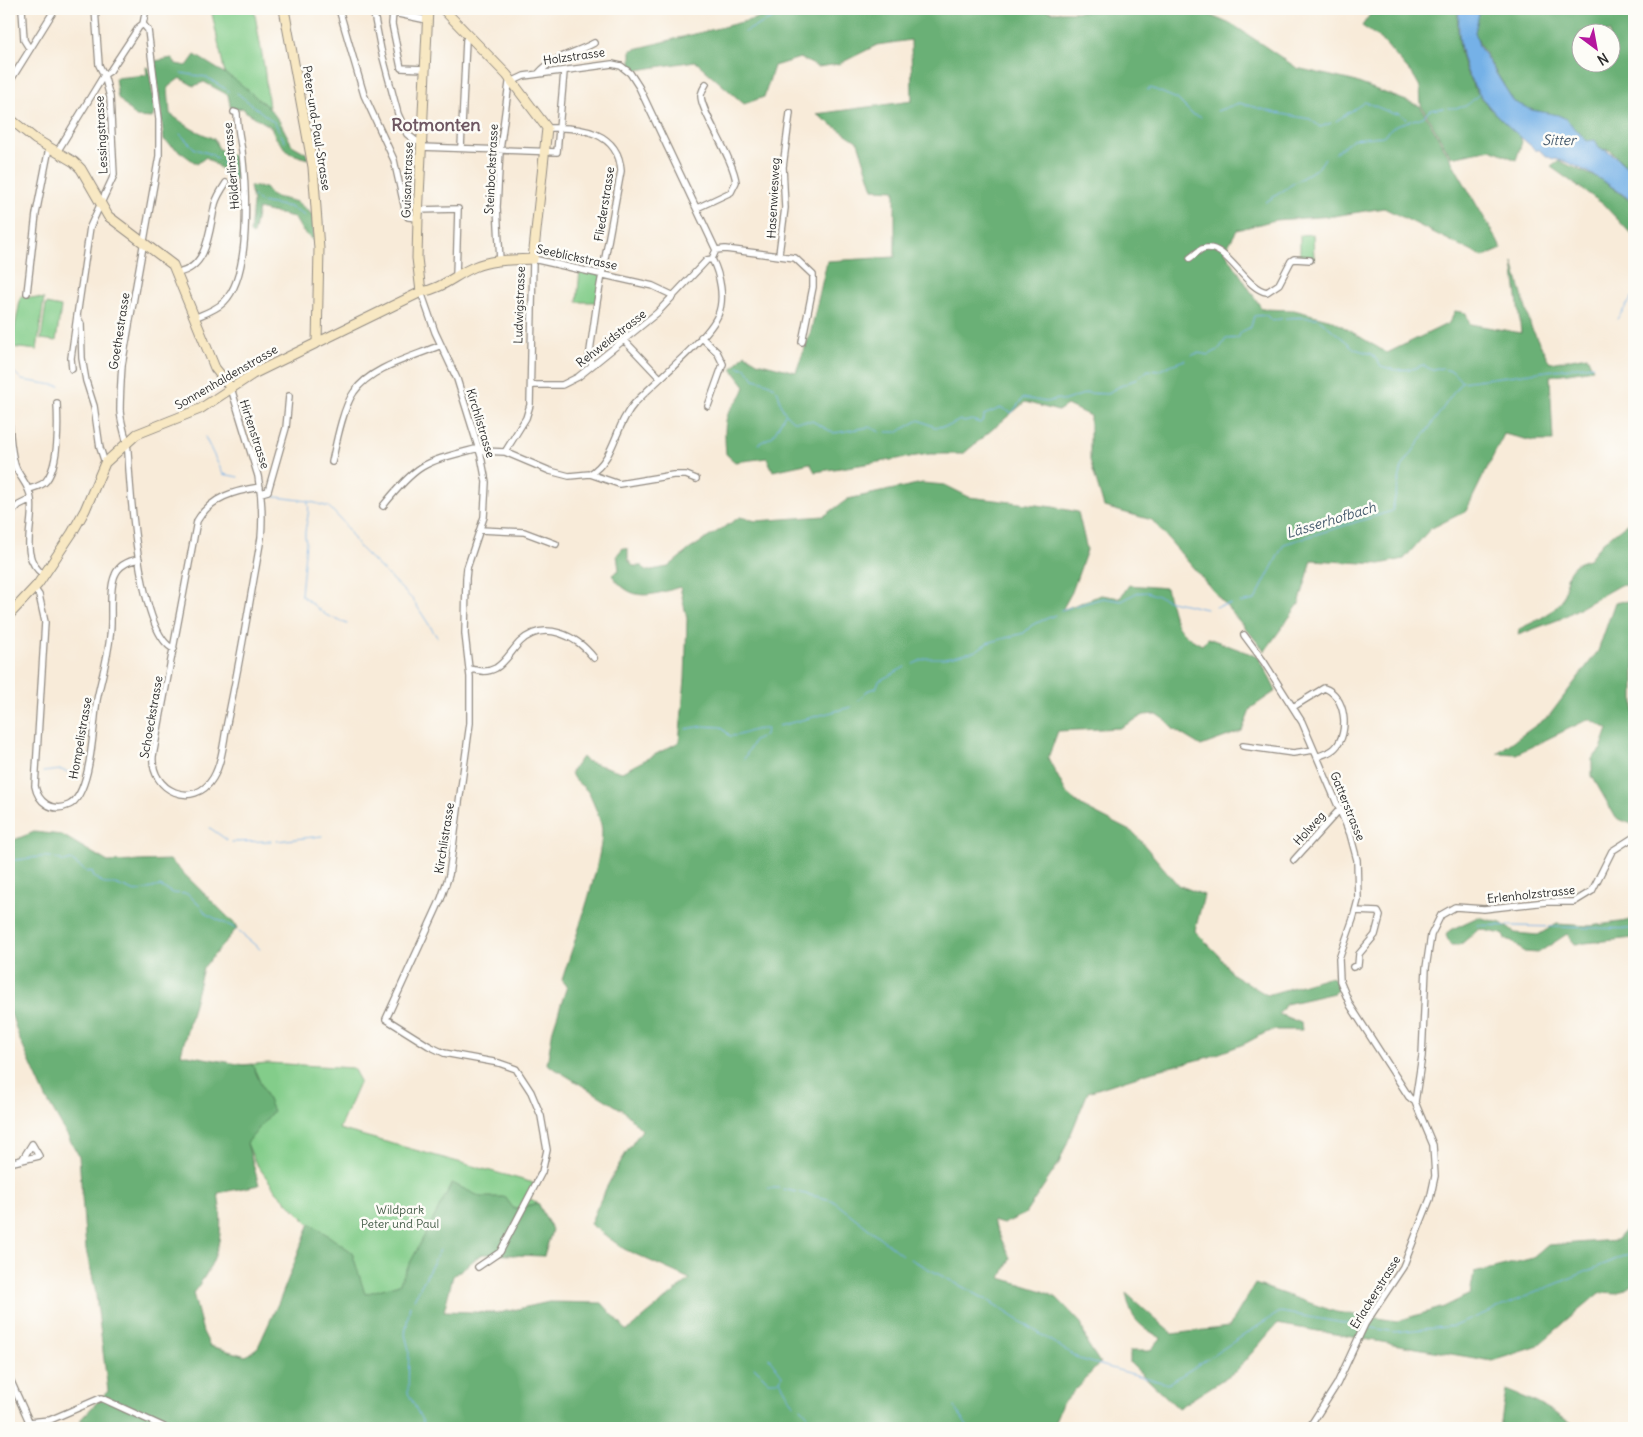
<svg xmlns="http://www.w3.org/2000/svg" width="1643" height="1437" font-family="Delius,sans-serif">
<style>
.green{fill:#83cd8a;stroke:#577c5a}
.forest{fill:#6ab076;stroke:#4a6e50;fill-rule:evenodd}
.water{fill:#75b1e7;stroke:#506e89}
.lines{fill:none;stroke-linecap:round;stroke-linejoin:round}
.stream{stroke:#75b1e7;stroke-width:1}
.street-casing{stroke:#928b82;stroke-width:8}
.secondary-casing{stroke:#928b82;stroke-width:11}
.street{stroke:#fff;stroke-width:5.5}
.secondary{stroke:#f8e8c3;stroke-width:9}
.labels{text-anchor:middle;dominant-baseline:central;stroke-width:5;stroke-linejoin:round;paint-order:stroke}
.street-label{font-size:12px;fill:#2b2b2b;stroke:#fdfcf7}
.park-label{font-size:12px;fill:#455c48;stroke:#fdfcf7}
.water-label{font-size:14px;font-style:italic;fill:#455a6d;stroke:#fdfcf7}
.district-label{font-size:18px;font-weight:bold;fill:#6f5863;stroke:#fdfcf7}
</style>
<rect width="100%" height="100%" fill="#fdfcf7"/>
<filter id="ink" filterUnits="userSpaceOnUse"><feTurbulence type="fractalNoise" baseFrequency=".02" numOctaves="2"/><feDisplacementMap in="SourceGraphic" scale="10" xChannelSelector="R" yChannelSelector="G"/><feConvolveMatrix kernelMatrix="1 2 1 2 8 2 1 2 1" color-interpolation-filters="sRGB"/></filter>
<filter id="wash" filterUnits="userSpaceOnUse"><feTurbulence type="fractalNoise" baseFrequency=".0096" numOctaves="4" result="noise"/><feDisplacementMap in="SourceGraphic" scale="20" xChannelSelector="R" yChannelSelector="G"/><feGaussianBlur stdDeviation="1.12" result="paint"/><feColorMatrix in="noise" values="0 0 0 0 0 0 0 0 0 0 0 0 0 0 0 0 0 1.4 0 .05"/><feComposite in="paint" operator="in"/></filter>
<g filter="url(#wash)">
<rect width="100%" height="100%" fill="#f8ebd9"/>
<path class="green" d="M211,9H254L264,66L269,108L225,74Z
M1313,234L1314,259L1303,258L1300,255V235Z
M580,270L602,275L597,302H577Z
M21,296L44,299L37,350L11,347Z
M46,304L61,307L56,341L41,339Z
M268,1063L353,1068L360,1081L339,1129L534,1183L527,1197L538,1203L552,1230L544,1256L492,1248L453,1274L362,1302L310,1225L277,1192L255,1162L241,1129L236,1069L244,1065Z"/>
<path class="forest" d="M775,9H1043L1052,12L1195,9L1235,26L1297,68L1353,81L1420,106L1502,249L1483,257L1384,208L1334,216L1275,220L1237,230L1225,251L1262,309L1294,310L1332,320L1387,353L1449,323L1455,311L1466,313L1470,324L1521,333L1513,262L1531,327L1550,363L1587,356L1593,369L1550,376L1553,441H1533L1504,434L1466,511L1430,529L1404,559L1380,564L1312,560L1299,604L1265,651L1152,520L1104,507L1090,460V416L1067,405L1058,411L1025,402L963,454H929L815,472L810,463L773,471L767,458L735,462L726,454C725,442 723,420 730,410C736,402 742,397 745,386L732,369L745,354L757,362L796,372L811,331L827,261L895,257V190L873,189L858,142L816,114L912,101L911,40L877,45L839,64L818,67L800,58L774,66L764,97L744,104L695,61L631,71V50L762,17Z
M1408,9H1458C1455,70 1474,98 1520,136L1522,142L1516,160L1491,149L1451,157L1421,105L1420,87L1415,78L1381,39L1362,26L1371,13L1407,11Z
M1480,9H1634V170L1628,168L1610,150L1600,149L1587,141L1566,119L1558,115L1532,110L1514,102L1480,45L1475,32ZM1580,32H1610V62H1580Z
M195,55L237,81L269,108L280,122L292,145L306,153L308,159L289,153L276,138L271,127L245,111L243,108L231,110L228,95L204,82L194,86L180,78L168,87L170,114L192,129L214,139L219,149L238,158L240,184L206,157L197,164L164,140L155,61L172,58L176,64L187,66Z
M146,67L149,68L155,113L152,118L136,117L118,98L115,78L147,75Z
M1559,161L1602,180L1634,204V237L1603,204L1551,167Z
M250,186L265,188L272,196L297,202L313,215L314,241L303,232L294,217L258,209L253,235L250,233L253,203Z
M922,483L945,485L969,497L1053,507L1078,512L1087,550L1072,592L1062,610L1101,595L1120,598L1129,585L1166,588C1174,617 1172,630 1202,645L1208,638L1259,657L1276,691L1251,708L1242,731L1201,746L1173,729L1168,722L1156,714L1144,715L1120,728L1058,731L1048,758L1067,794L1083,807L1134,833L1178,885L1204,895L1195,931L1218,954L1232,974L1267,995L1328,977L1334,978L1338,988L1334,993L1286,1004L1279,1014L1301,1023L1302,1030H1275L1265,1033L1244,1044L1209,1057L1153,1071L1088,1092L1059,1163L1025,1214L1003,1224L993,1221L1010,1258L1001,1278L1043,1291L1057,1298L1081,1323L1087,1343L1100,1363L1062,1404L1052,1428H113L80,1420L108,1391L95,1288L86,1250L79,1156L46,1098L20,1040L9,1008V842L34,832L62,835L108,862L170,860L238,927L203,968L181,1054L244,1065L252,1064L273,1111L247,1143L259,1185L218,1193C225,1234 219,1260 193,1293L203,1332L210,1346L246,1356L258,1347L281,1297L310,1223L352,1252L365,1294L399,1284L452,1183L481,1197H505L514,1209L538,1203L552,1230L544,1256L482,1254L453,1276L444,1311L499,1313L549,1302L602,1303L627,1331L690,1279L624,1249L590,1224C604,1190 620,1159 642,1130L624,1111L547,1064L553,1029L567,986L562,980C571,951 608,849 601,824C598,814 593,801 588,792C582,784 573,782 571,772L582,757L586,761L622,772L679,742L685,679L687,619L680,587C652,595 632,604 612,575L619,570L617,555L623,548L628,549V560L633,566H642L646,571L668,567L690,549L740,517L756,521L824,516L848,499Z
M1634,518V586L1620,585L1560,619L1518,635L1519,629C1533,622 1549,616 1559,604C1571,591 1558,565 1589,559L1602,543Z
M1634,589V825L1616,818L1592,776V759L1601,749L1608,729L1589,719L1516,754L1497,753L1549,716L1598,651L1615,602L1630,601Z
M1478,917L1501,923L1515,933L1538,935L1557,924L1590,926L1634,920V938L1575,944L1567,934L1538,953L1524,952L1512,941L1505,939L1502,934L1479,929L1460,945H1450L1446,935L1450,930Z
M1634,1227V1284L1617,1294L1599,1293L1536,1347L1492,1361L1277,1324L1236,1371L1178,1408L1130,1363V1351H1150L1161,1338C1138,1325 1131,1320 1126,1293L1172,1334L1229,1327L1255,1284L1336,1312L1397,1321L1444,1307L1470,1294L1474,1273L1533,1258L1548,1245L1616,1240L1626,1229Z
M1506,1390L1537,1403L1581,1428H1500Z"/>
<path class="water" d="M1459,9H1480L1475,32L1479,46L1514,102L1532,110L1558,115L1566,119L1587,141L1595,140L1600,149C1615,151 1620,165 1634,171V203C1614,187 1591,172 1566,162C1551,157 1553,162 1538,149L1537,151C1485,107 1455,81 1459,9Z"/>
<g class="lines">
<path class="stream" d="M744,32L782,14L783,9
M181,73L206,77L229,91
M1147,90L1151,88L1177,99L1193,115L1201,117
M237,93L275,123L285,142
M1448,108C1466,108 1466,107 1479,94
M1217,111L1239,103L1276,113L1310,119L1320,127L1331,123
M1336,121L1365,102L1394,114L1398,113L1407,119
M180,134L195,149L211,154L228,167L237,178
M1335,153L1353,139L1383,136L1396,125L1423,117L1430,110L1444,108
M1288,187L1319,167L1325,158
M253,196L260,202L290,207L305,216
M1266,202L1287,188
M1617,319L1634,295
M1192,355L1198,353L1209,355L1219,349L1226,339L1238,338L1241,332L1251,327L1254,316L1266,315L1272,321C1286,316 1304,318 1318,318L1355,349L1372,354L1381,366L1395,370L1412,369L1423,365L1432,370L1437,368L1452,371L1461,381
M9,364L12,370L22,380L60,386
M738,367L746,368L754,379C794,388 768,401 793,421H812L834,433L870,427L880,432
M886,432H898L919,420L935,427L949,426L960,420L964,422L972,420L980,423L984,419V415L1001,408L1012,413L1023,398L1046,402L1059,399L1063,401L1087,393L1107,394C1121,383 1137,382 1148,370L1158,371C1168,366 1175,363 1185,360
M205,437L223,474L238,477
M758,444L773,436L785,414
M269,496L308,501L329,507L343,522L360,548L413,600L437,637
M308,502C311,517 302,529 306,542L301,595L326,615L347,624
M1239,603L1255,600L1284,544L1392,511L1402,467L1461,382L1593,365
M1215,607L1231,604
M1061,610L1103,598L1122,601L1136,593L1147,592L1171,601L1206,609
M913,664L926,658H945L976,651L987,643L1024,633L1032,625L1055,615
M858,701L867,691L876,688L879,681L905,667
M779,726L851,707
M686,729L703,726L721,727L730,736C746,736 749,728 767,729L764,736L754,741L744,759
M43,772L61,770L79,775
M9,778L14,775
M210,828L227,840
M277,841L322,836
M232,842L271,841
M9,860C27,861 48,851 64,862L71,860L87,872L92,871L94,877L105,884H115L136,892L160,886L172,893L188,894L200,906
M202,908L206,914L233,927L260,949
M1477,925L1634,929
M768,1188H779
M783,1189L832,1200L902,1255
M910,1259L987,1300
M414,1299L440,1250
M989,1301L1079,1359L1168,1384L1280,1312L1361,1326
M410,1305L405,1334L409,1350L408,1393L426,1428
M1368,1327L1394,1332L1454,1326L1634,1252
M769,1358L782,1375L780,1381L794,1405
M754,1367L768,1381H779
M955,1407L968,1428
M801,1408L819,1428"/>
</g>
</g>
<g filter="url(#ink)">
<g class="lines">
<defs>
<path id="street" d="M22,9L24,40L29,48
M95,9L99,65L104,75L110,97L114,175L90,227L77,316L81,324L82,358L86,381L94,406L100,448L105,463
M146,9L143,24L148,30L159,119V156L122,365C121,380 120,395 120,411C121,425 127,438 128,452C130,489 139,635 174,649
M339,9L364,95L394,160L406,214L408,217L418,218
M373,9L381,50L398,114L407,134L416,141L421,142
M375,9L427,20
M393,12L392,24L401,68L425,69
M538,74C553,56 574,54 594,43
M9,83L55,9
M547,128C580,126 619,132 621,171L597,302L589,358L592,365
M421,147L557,152L564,72
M461,148L466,40L468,36
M57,152L104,75L110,71L139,27L143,24
M697,208L731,192L736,182C733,157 700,111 701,95C702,91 704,87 706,84
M418,210L458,209L456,277
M716,250L725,249L795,258L813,275V287L802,342
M779,254L785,208L783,167L790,113
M1190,258C1194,255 1198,251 1202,249C1226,240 1244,289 1267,292L1279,284L1291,261L1294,259L1310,260
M500,261L497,207L500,150L509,83L524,76L612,64L621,66L630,73L639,87L716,250L712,259
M177,273C209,268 209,229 215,204C217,197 222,189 226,183
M421,292L435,332L457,379L481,456L486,482L484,517L467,568L466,578L465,634L470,677V723L449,875L441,899L386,1019L429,1046L444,1053L499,1063L516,1069L531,1092L541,1116L547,1150L542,1172L500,1252L478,1267
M27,293L36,214L49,148
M194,318C204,314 216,310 224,302C252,274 246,188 242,151C240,139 237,126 237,113L234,112
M701,337L717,352L723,364L708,406
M625,341L660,378
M72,369L71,358L77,316
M531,385H562L578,377L657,313L707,260L712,259
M231,388L258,476C262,498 263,516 261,538C250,600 240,661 227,723C224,740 222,763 213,778C194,810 150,791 153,756L197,521C211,497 234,491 260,487
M9,422C10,437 11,454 16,468C21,479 30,487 31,499C35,525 17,556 44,575
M505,452L526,418L530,405L533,259L653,286L672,295
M332,462C336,444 343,407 354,392C372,366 414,357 441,345
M590,474C615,459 615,425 634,404C654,382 708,339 718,315C725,298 720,275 712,259
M29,489C35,487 42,486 46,481C59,465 58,422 57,403
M261,493L268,491L286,428L289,396
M383,506C419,461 426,462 479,448L483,451L505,452L550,471L569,476L590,474L619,484L673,475H686L696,479
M9,515L19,505L31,499
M480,530L524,532L556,544
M34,588L39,595L45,622L35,786C38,802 52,813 69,805C92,794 93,723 97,700C101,679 108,658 110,636C113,619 108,591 115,575C119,565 128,561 139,559
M1244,635L1264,662L1302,722L1350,834L1357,860L1358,900L1353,919L1339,959L1340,981L1350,1005L1409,1097L1415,1102L1433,1145L1435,1176L1430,1199L1403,1267L1365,1324L1337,1384L1309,1428
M470,669C479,671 487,673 496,668C506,662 512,650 520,642C544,619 577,636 594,658
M1293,707L1324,688C1346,695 1350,733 1335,748C1330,753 1323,754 1317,757
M1243,746L1293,753L1314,750
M1294,860L1340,809
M1353,967L1358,965L1359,954L1375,935L1380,916L1378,912L1355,911
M1415,1102L1422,1056L1426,968L1431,935L1441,915L1455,907L1484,909L1546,902H1574L1592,891L1612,851L1634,837
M9,1163L39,1156L32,1144L22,1160
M9,1377L32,1428
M29,1422L50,1420L101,1398L164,1427"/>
<path id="secondary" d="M284,9L313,167L319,249L317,343
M9,118L35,139L74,162L81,169L108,216L173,265L215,368L231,388
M421,292L417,258L418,218L428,9
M9,615L38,584L72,533L85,510L105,463L137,434L200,409L253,374L421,292C442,289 455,275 474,267C492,259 514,260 533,259L547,128L507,75L443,9"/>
</defs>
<use href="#street" class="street-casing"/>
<use href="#secondary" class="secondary-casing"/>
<use href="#street" class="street"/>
<use href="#secondary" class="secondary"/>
</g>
</g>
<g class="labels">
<g class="street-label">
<text transform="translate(574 56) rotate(-8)">Holzstrasse</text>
<text transform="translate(317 128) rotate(81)">Peter-und-Paul-Strasse</text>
<text transform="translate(101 135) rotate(-93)">Lessingstrasse</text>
<text transform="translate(231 166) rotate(-95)">Hölderlinstrasse</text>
<text transform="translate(491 169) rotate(-87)">Steinbockstrasse</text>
<text transform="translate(407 180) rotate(-88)">Guisanstrasse</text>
<text transform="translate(773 198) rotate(-87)">Hasenwiesweg</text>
<text transform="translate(604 204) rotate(-81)">Fliederstrasse</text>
<text transform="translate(577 257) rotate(12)">Seeblickstrasse</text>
<text transform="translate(519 305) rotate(-88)">Ludwigstrasse</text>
<text transform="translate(119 331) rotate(-81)">Goethestrasse</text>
<text transform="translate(611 338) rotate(-38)">Rehweidstrasse</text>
<text transform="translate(226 377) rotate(-30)">Sonnenhaldenstrasse</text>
<text transform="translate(481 423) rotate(73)">Kirchlistrasse</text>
<text transform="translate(255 434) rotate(72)">Hirtenstrasse</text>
<text transform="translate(151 717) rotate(-80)">Schoeckstrasse</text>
<text transform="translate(80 738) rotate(-80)">Hompelistrasse</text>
<text transform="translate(1348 806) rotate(68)">Gatterstrasse</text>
<text transform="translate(1309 828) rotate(-48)">Holweg</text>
<text transform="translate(444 838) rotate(-81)">Kirchlistrasse</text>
<text transform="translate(1531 894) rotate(-6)">Erlenholzstrasse</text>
<text transform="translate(1375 1292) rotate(-58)">Erlackerstrasse</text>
</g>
<g class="park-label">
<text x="400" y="1209">Wildpark<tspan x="400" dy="14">Peter und Paul</tspan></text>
</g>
<g class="water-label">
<text x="1559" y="140">Sitter</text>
<text transform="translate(1331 520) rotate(-17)">Lässerhofbach</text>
</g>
<g class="district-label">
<text x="436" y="124">Rotmonten</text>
</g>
</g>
<rect width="1643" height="1437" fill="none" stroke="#fdfcf7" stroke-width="30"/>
<g transform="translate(1596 48) rotate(148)"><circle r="24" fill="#fdfcf7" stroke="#a9a8a5"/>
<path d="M0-4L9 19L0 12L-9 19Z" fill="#b5179e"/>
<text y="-8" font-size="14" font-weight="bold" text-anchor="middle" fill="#2b2b2b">N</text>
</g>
</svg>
